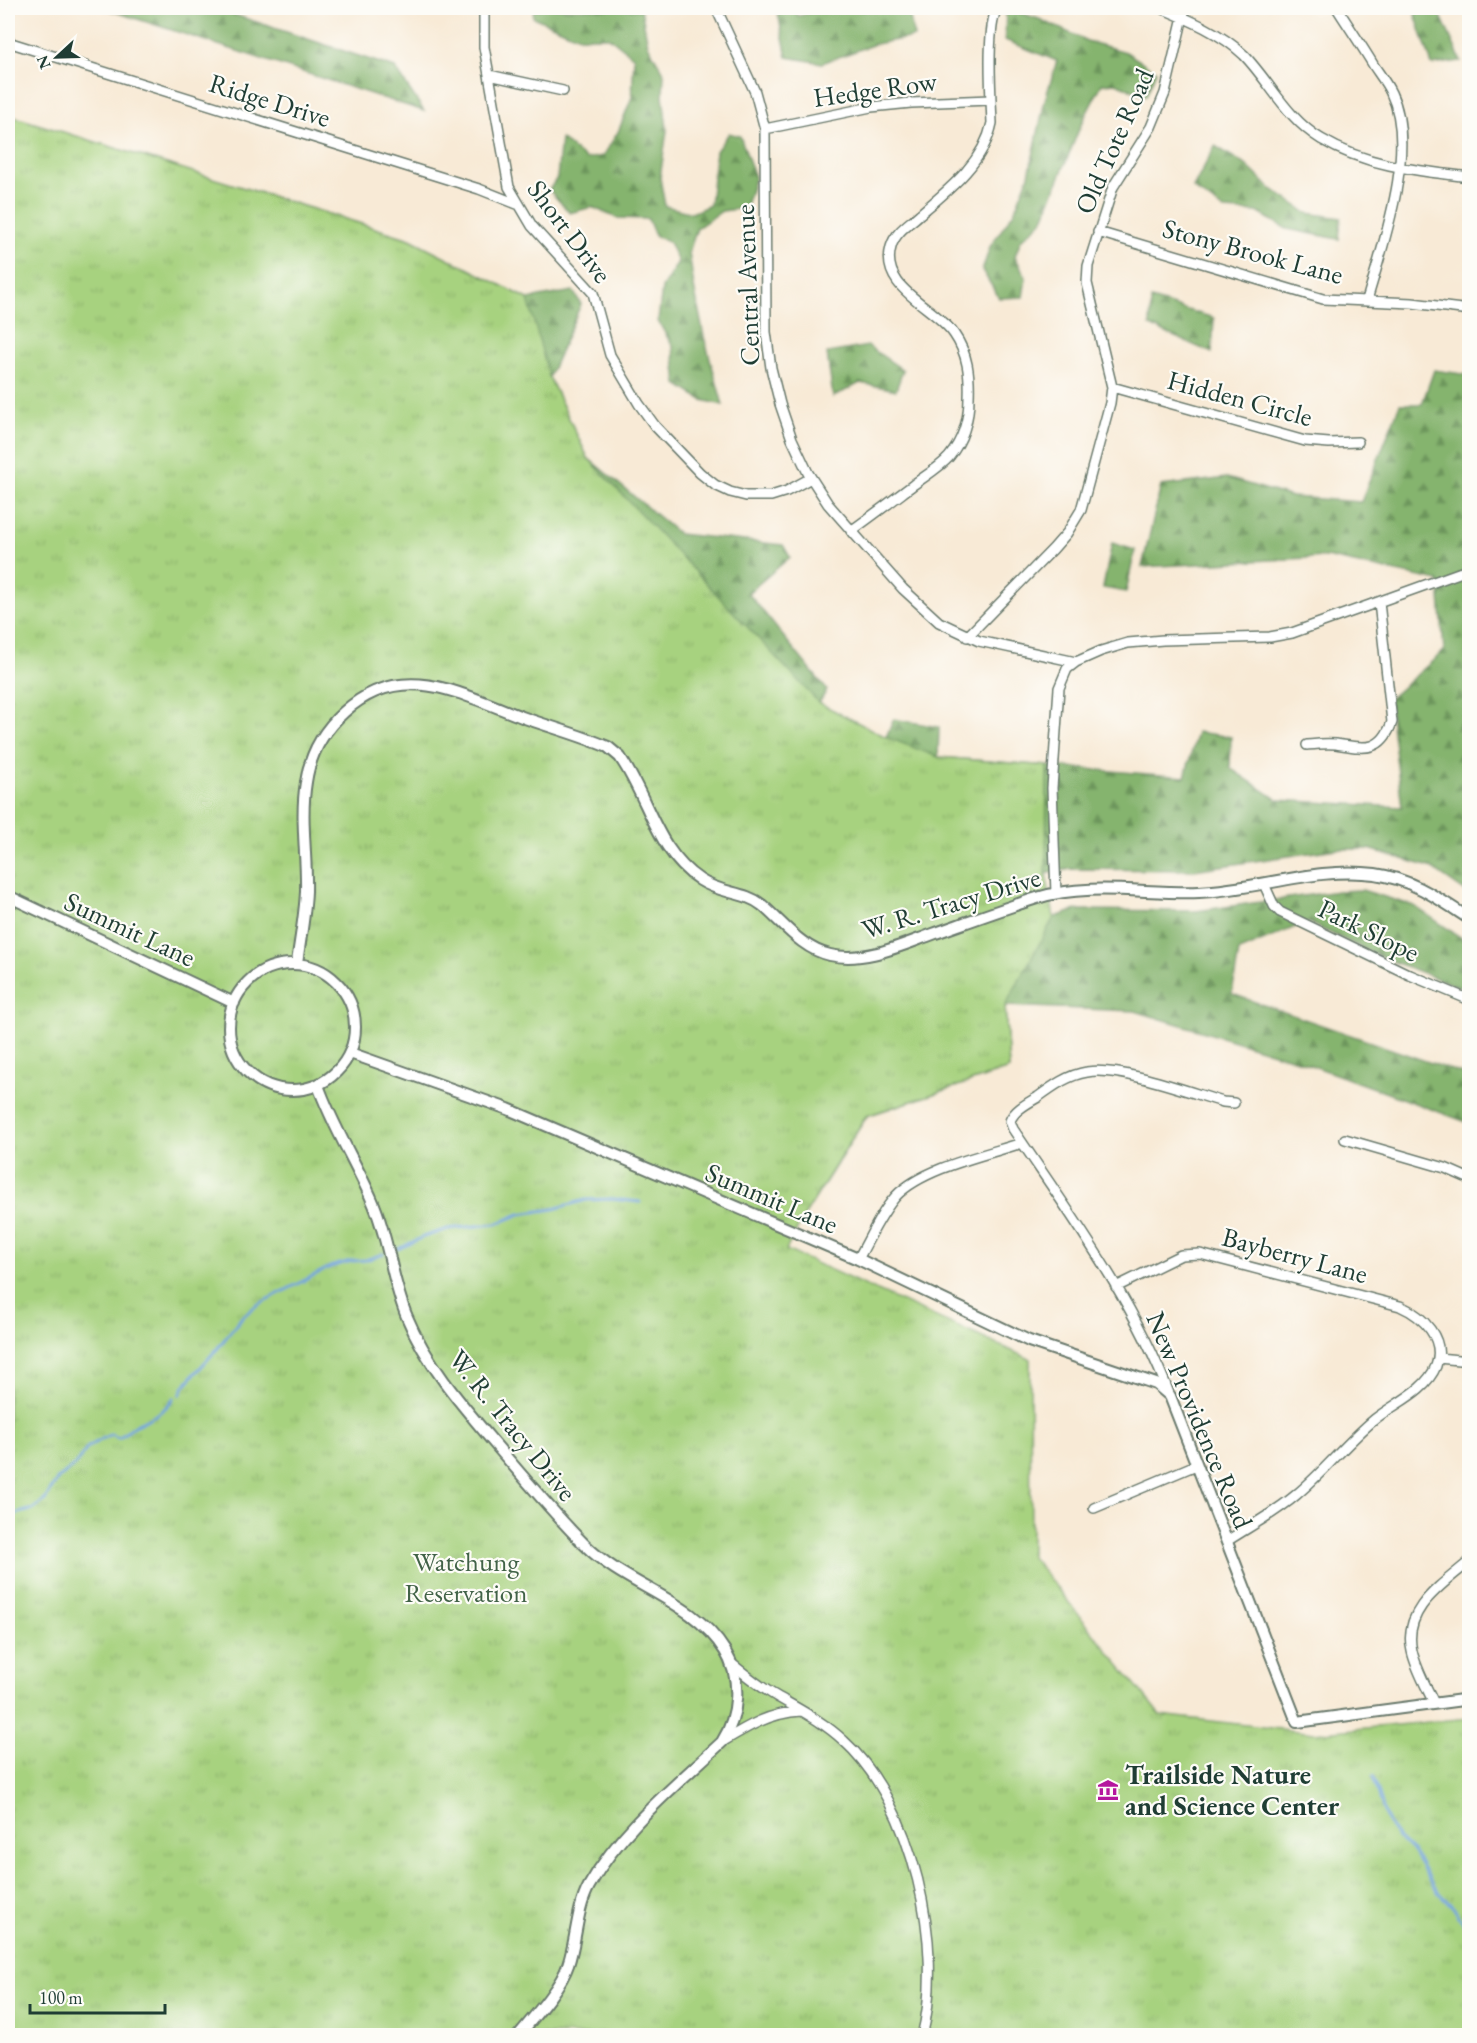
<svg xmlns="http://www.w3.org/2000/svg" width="1477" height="2043" font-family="'EB Garamond',serif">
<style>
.forest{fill:url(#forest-firs);stroke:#527851;stroke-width:1.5}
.park{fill:url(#park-tufts);stroke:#63885a;stroke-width:1.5}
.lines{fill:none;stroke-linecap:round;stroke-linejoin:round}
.stream{stroke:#75a5df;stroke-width:3}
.minor-casing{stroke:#6b7a6d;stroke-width:12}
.tertiary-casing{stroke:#6b7a6d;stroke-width:14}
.minor{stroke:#fff;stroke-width:9}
.tertiary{stroke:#fff;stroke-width:10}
.labels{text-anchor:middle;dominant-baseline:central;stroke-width:4.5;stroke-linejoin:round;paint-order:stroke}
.street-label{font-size:27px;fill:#1f3d34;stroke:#fdfcf7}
.park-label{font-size:27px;fill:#416247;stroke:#fdfcf7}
.poi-label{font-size:27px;font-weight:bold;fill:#1f3d34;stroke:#fdfcf7;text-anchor:start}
</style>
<defs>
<pattern id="forest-firs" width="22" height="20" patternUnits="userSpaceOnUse" patternTransform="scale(1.5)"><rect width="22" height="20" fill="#85b46e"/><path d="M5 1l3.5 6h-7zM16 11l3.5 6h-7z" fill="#6c945b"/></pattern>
<pattern id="park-tufts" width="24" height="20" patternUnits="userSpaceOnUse" patternTransform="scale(1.5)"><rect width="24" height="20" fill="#a7d27f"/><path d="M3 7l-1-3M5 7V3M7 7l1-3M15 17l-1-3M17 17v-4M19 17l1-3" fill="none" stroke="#8fb56e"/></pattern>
</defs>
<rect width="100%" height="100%" fill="#fdfcf7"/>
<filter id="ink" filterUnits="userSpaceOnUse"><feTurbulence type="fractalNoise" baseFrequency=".0167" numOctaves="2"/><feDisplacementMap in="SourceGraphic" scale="12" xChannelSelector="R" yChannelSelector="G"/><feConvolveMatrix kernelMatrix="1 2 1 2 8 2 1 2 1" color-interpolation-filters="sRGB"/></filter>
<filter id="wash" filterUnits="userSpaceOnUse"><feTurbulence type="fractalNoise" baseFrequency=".008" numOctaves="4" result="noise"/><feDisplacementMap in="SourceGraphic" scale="24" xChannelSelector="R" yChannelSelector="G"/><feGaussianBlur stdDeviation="1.35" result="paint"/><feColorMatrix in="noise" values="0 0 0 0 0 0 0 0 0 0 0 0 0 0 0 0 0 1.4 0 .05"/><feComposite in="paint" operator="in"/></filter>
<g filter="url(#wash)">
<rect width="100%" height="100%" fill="#f8ead6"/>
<path class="forest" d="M103,8H214L395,68L424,111Z
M534,8L641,9L648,45L664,73L663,95L667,130L660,178L665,206L692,213L710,205L716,151L729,133L740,136L755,177L745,208L722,211L697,228L689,252L694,287L704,337L723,405L702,400L677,384L673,347L658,321L662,288L678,262L669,242L655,236L648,219L617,218L592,207L570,213L549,190L557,178L561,139L586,159L603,156L618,132L632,97L634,57L609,37H579L533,17Z
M777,8H795L798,16C825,8 836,6 864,11L869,8H908L914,37L875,44L822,63L787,57Z
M1006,8L1039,19L1087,41L1126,52L1156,71L1146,96L1116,83L1102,84L1082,122L1042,221L1021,240L1015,256L1026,278L1023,297L999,298L982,270L991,245L1014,212L1029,175L1045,100L1057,61L1005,40Z
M1413,8H1445L1441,16L1461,61L1432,65Z
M8,115L410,239L528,299L573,291L581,304L549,377L588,458L679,534L783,545L790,557L748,593L827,690L819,703L886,737L894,719L939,727L938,757L1185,777L1197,732L1231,737L1230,768L1278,800L1402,807L1389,699L1444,651L1439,581L1326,557L1142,567L1161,486L1227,478L1292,497L1361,502L1400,404H1422L1434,370L1469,375V894L1430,867L1369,849H1336L1194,870L1071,869L1038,875Z
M1215,146L1246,165L1270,188L1307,213L1341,218L1339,239L1287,229L1257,212L1224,210L1193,188Z
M1151,299L1214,318L1212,353L1150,326Z
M868,346L903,370L896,390L860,383L833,397L827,353Z
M1112,543L1135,550L1126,592L1103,588Z
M1362,890L1414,906L1469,943V991L1379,956L1307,922L1239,951L1232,994L1469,1076V1123L1297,1060L1135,1011L1005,1006L1009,1069L867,1116L806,1213L895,968L1077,910L1196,911L1338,891Z"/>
<path class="park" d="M8,115L410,239L528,299L549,377L588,458L819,703L886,737L938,757L1047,766L1046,874L1054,917L1005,1006L1009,1069L866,1116L806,1213L786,1250L1030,1359L1031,1556L1160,1715L1314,1733L1469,1718V2035H8Z"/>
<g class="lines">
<path class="stream" d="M398,1249L423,1237L448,1229L496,1224L520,1214L553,1209L586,1200L612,1199L640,1202
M180,1395L184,1386L217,1349L242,1317L257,1305L330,1267L351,1261L366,1260L383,1254
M8,1516L34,1509L45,1500L57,1480L76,1464L88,1447L111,1434L118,1438C124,1435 127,1430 134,1426C149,1418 163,1414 174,1398
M1373,1776L1388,1824L1398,1838L1414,1853L1437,1891L1453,1907L1470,1933"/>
</g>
</g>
<g filter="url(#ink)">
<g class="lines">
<defs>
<path id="minor" d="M484,8V47L509,187L532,226L593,293L610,355L639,404L655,426L700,473L715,485L730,492L746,496H771L787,491L811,478
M716,8L755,92L765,129L766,332L771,368L780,404L792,439L808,473L828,504L903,589L939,622L979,641L1076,662
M1161,8C1190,20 1221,33 1244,55C1270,82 1287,119 1321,139C1366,166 1418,171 1470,177
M1337,8C1349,27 1362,46 1374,66C1380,75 1387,84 1391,93C1418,148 1383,244 1367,300
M8,42L479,189L517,204
M489,75L563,91
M765,129L871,107L911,103L991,100
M1098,232L1323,299L1412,303L1470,310
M1112,387L1305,441L1329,443L1358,442
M851,531C872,516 893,500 913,485C925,476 939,468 949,457C963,440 969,420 969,398C970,375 968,354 954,334C935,306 879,289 891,247C895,232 909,224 920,214C950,189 984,162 992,123C991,97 986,29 997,8
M967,637L1053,549L1067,533L1081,510L1110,403L1112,387L1087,283L1088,266L1113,187L1151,127L1165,93L1185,8
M1307,745C1317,744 1326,743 1336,744C1362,748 1381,754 1392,722L1379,602
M1264,884L1274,906L1280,912L1410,975L1470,1000
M1056,893L1052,788L1059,688L1067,669L1076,662L1101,651L1128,643L1163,640L1270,637L1292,633L1470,569
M1345,1139L1445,1168L1470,1179
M858,1259C870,1238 880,1214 896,1196C923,1168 985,1155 1022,1143
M1116,1287L1181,1255L1200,1254L1400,1306C1423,1316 1446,1339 1436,1366C1426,1391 1395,1403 1375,1419C1346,1443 1324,1472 1296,1495C1275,1513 1250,1526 1227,1541
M1438,1358L1470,1361
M1170,1396C1134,1300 1070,1214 1013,1129L1010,1121C1014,1110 1028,1103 1038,1097C1053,1086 1068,1075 1087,1072C1119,1066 1189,1092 1223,1102L1234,1103
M1094,1508L1196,1465
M732,1664C746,1675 760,1687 776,1696C800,1710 824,1722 844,1741C913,1803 945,1949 922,2036
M1434,1703C1426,1686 1416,1669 1412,1651C1402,1609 1442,1585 1470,1561
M722,1742C748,1726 770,1713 801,1711"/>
<path id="tertiary" d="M8,896L234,1003
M297,963C300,940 305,915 306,891C307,855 300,818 306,782C310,754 323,731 344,712C402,659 460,694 522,717C550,727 580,735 608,747L620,757L625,765C650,805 659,853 700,880C721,894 744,891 762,905C783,923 802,949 830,955C864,963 902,945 933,934C967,922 1002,909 1037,898C1089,882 1146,894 1199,892C1258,890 1316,866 1375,874C1412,879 1439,899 1470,919
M229 1027a63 63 0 1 1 126 0a63 63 0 1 1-126 0Z
M350,1053L508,1109L858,1259L1029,1341L1156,1384L1170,1396L1297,1722L1470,1699
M318,1085C332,1125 355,1161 372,1200C389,1238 391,1279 407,1317C427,1365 461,1404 495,1444C524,1478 553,1513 585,1545C627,1587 693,1599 725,1651C742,1679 739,1715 722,1742C675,1786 621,1829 589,1886C576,1910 577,1939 568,1965C561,1987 533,2018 518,2036"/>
</defs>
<use href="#minor" class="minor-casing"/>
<use href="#tertiary" class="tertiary-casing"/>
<use href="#minor" class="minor"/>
<use href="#tertiary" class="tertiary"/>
</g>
</g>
<defs>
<symbol id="museum-bare" viewBox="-9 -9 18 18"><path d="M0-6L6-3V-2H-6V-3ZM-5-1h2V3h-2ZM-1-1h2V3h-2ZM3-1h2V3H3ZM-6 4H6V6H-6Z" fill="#b5179e" stroke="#fdfcf7" stroke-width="2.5" paint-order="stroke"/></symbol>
</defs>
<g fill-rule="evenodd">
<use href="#museum-bare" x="1093" y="1775" width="30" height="30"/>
</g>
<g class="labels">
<g class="street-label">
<text transform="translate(875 89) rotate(-8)">Hedge Row</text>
<text transform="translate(270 100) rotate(17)">Ridge Drive</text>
<text transform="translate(1114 141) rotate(-66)">Old Tote Road</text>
<text transform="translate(570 231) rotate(53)">Short Drive</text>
<text transform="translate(1253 251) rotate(15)">Stony Brook Lane</text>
<text transform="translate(747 285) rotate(-92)">Central Avenue</text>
<text transform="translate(1240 398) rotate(15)">Hidden Circle</text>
<text transform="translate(951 903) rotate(-17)">W. R. Tracy Drive</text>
<text transform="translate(130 929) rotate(25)">Summit Lane</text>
<text transform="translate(1369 930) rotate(26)">Park Slope</text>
<text transform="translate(772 1198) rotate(23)">Summit Lane</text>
<text transform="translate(1295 1255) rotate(15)">Bayberry Lane</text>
<text transform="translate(1200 1420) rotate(67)">New Providence Road</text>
<text transform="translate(513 1425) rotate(51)">W. R. Tracy Drive</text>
</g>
<g class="park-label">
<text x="466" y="1561">Watchung<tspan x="466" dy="31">Reservation</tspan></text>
</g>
<g class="poi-label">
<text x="1125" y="1774">Trailside Nature<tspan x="1125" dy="31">and Science Center</tspan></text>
</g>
</g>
<rect width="1477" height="2043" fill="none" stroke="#fdfcf7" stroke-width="30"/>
<g transform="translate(57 57) rotate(248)" stroke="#fdfcf7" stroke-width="4.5" paint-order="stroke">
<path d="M0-4.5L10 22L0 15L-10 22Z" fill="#1f3d34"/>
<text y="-9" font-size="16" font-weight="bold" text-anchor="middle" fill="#1f3d34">N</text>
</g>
<path d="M30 2004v9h135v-9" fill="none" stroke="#1f3d34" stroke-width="3"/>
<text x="39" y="2004" font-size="18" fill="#1f3d34" stroke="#fdfcf7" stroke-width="4.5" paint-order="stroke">100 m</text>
</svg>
